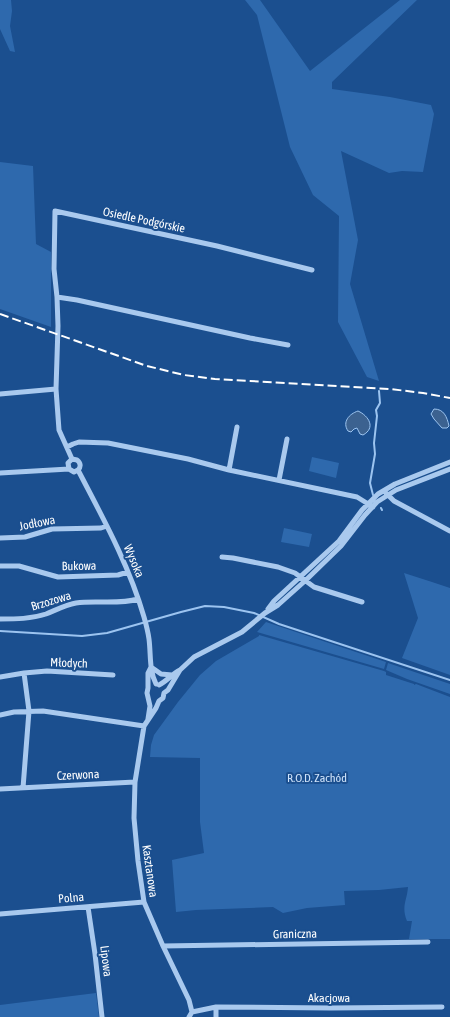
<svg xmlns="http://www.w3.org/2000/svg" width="450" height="1017" font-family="'Asap Condensed',sans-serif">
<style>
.green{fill:#2e69ad}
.water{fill:#3c6290;stroke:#9cc4f0}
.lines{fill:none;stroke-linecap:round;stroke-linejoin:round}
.stream{stroke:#9cc4f0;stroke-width:2}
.street{stroke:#a9c9ee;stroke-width:5}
.rail{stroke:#fff;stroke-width:2;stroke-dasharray:9 4;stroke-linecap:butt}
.labels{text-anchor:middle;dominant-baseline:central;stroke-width:4;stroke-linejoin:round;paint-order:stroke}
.street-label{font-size:12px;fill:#fff;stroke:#1b4f8f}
.park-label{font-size:12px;fill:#cfe3fa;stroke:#1b4f8f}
</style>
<rect width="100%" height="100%" fill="#1b4f8f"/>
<path class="green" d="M0,0H11L12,11L10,26L15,52L10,51L0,29Z
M245,0H260L310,71L400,0H417L332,82V89L390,97L431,105L434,114L423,172L402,171L389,173L341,151L358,240L350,284L379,381L367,377L338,322L339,216L313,195L290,147L257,15Z
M0,162L33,166L36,244L51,252V327L0,309Z
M312,457L339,463L336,478L309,471Z
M284,528L312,534L309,547L281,542Z
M404,573L432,582L450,588V675L402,658L418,618Z
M266,622L386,662L384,669L257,632Z
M259,635L384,671L386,672V675L414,684V685L416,684L450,697V939H409L412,921H407C401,906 407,901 408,887L379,890L344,891L345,905L307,908L283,913L273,907L196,910L176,912L172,860L204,853L200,822V758L150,757L151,745L154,735L178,702L200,675L216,661L259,636Z
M388,663L450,684V694L407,679L386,670Z
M96,993L99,1017H0V1005Z"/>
<path class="water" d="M434,409C444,409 447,417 449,426L447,428H442L434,419L431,414Z
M358,411C369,416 376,428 363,435L360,434L357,428L354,429L351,432L348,431C342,422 349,414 358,411Z"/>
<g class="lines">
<path class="stream" d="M373,495L370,483L375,454L374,443L377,416L376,410L380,403L379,391
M381,508L382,510
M0,631L82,636L107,633L181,612L205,606L224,607L254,613L279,624L450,680"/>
<path class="street" d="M57,297L77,300L250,338L288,345
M0,394L56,389
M67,447L73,444L79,442L108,443L188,459L229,470L357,497L373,507
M72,459L59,430L56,389L58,326L57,297L54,269L55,211L217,246L312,270
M72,459L68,463L69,469L74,472L78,470
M72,459L77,460C81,463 81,467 78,470
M78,470C103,518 129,565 144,617C146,624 148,632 149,639C151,655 149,670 156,684
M229,470L237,427
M0,473L69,469
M279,480L287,439
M386,493L394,501L450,531
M0,538L25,537L52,529L101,528L107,526
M222,557L233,558L278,567L295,573L314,587L362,602
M0,566H19L58,577L118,575L128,572
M268,609L274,601L339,541L362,510L378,494L395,484L450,462
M0,619C16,619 31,619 46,614C56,610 65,605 76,603C96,600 118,605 138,599
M151,667L161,674L172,675
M24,673L47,671L113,675
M0,677L24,673L29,711L23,788
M159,685C167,681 172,674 180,670
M0,715L14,712L43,711L144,726
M148,719L150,706L147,693L148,688V673L151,667
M0,789L135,782
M88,907L95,954L102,1017
M0,914L144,902
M163,946L428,942
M216,1007V1017
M192,1012L216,1007L331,1008L442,1007
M189,1017L192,1012L189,1000L163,946L144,902L138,861L134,818L135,782L144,726L156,708L159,701L163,698L164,693L168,690L180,670L194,657L242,632L265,613L278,605L306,580L341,546L365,515L377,502L396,490L450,469"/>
<path class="rail" d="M0,314L147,366L184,375L215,379L390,389L423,393L450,398"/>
</g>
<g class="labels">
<g class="street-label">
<text transform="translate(144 220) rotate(12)">Osiedle Podgórskie</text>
<text transform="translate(37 523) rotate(-11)">Jodłowa</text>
<text transform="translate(134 561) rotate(67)">Wysoka</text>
<text transform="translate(79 566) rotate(-1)">Bukowa</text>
<text transform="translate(51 601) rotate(-17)">Brzozowa</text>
<text transform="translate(69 663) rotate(2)">Młodych</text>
<text transform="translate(78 775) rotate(-3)">Czerwona</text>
<text transform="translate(150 871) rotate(82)">Kasztanowa</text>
<text transform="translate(71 898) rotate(-5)">Polna</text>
<text transform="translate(295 934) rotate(-1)">Graniczna</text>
<text transform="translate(106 961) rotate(83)">Lipowa</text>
<text x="329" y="998">Akacjowa</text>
</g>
<g class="park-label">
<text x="317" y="778">R.O.D. Zachód</text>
</g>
</g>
</svg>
